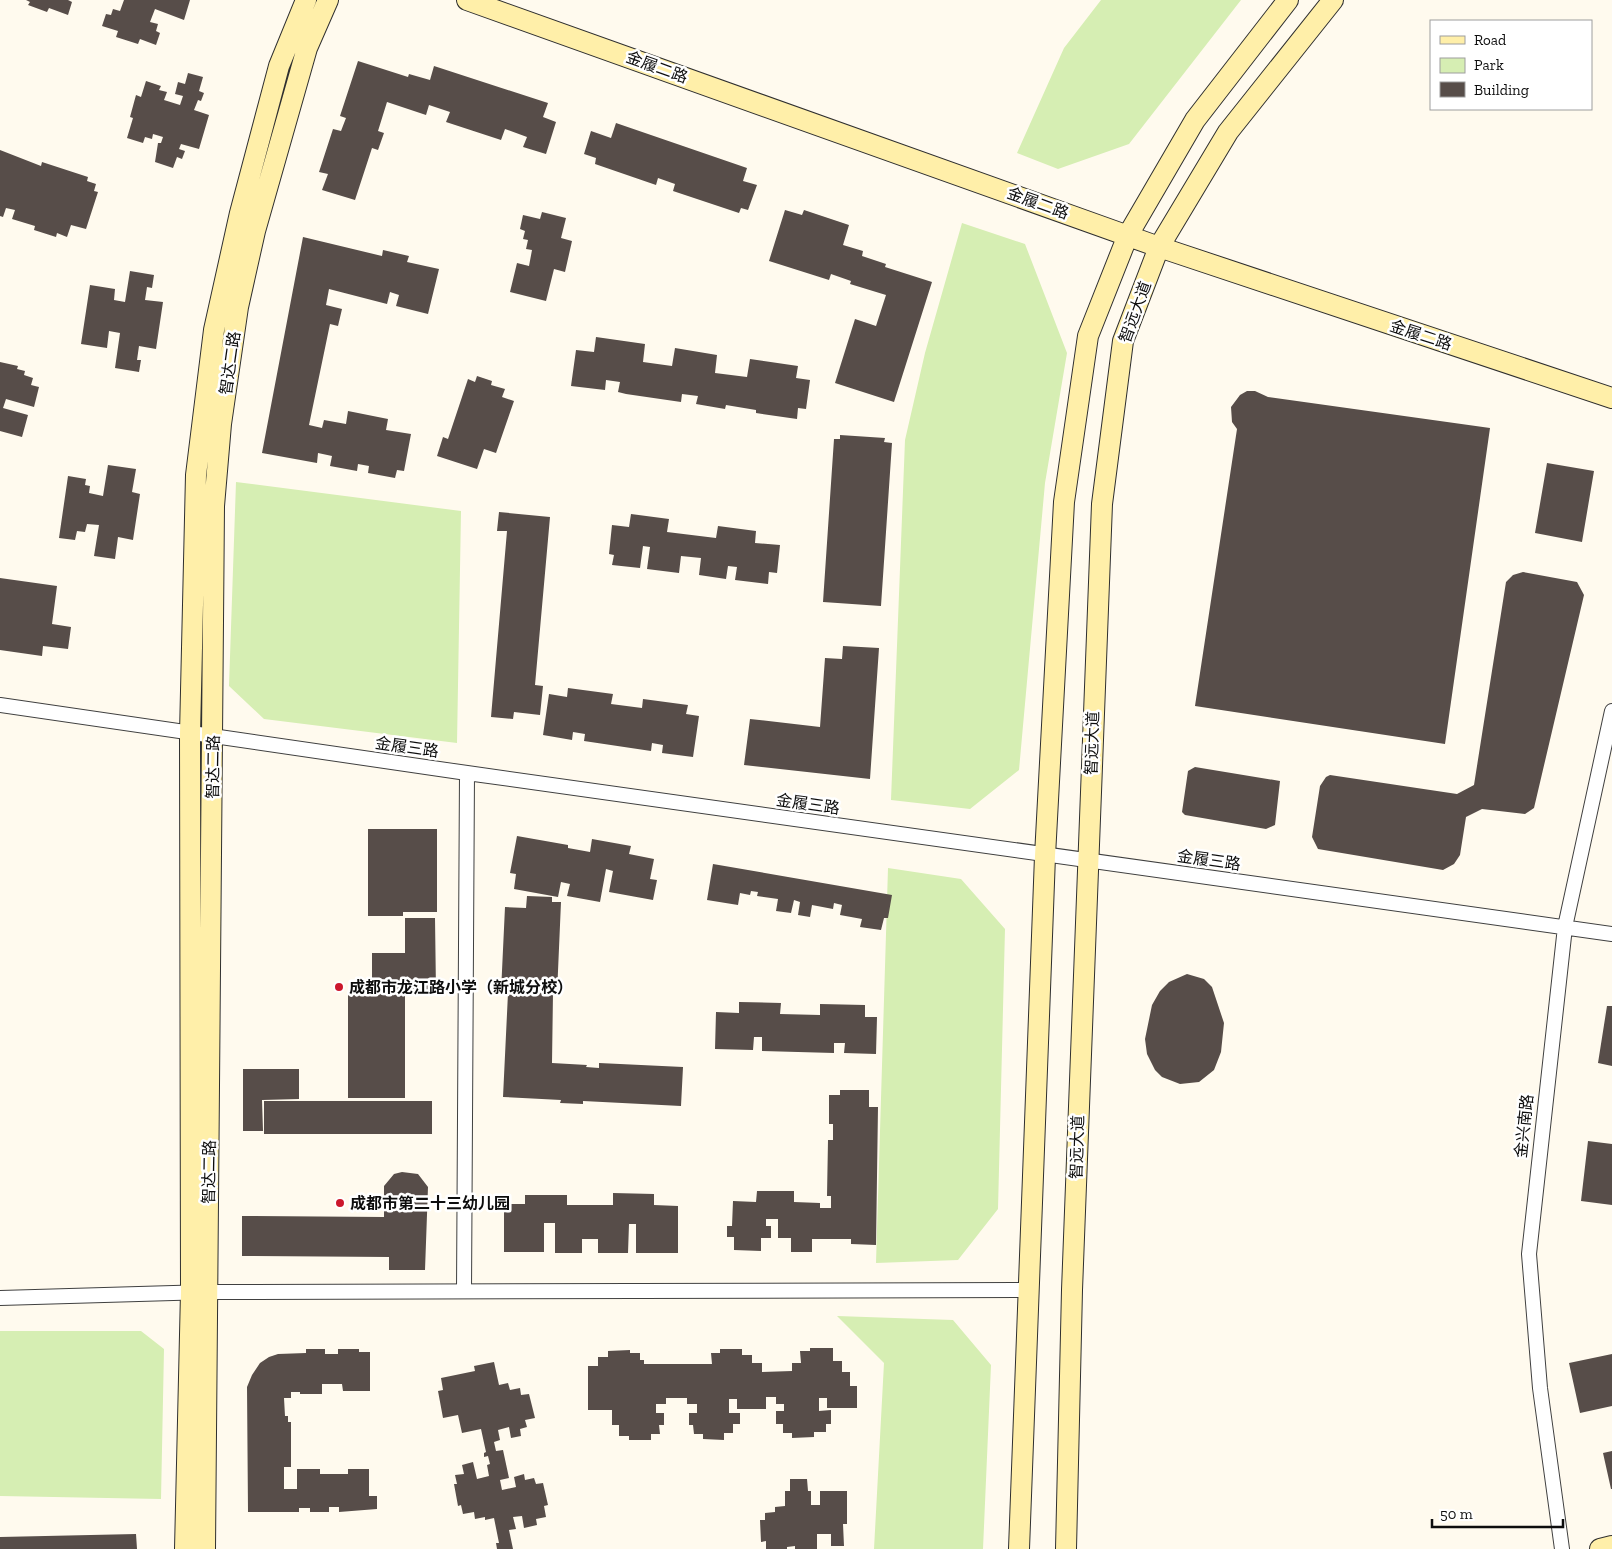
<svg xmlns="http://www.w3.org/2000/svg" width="1612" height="1549" font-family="'Zilla Slab','Noto Sans SC',serif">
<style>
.green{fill:#d6eeb3}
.building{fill:#574d49}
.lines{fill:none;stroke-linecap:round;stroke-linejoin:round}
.street-casing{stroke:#404040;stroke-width:16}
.secondary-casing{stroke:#2f2f2f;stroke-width:22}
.street{stroke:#fff;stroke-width:14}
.secondary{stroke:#ffefa9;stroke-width:20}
.poi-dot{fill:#cc172c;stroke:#fff;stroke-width:2}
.labels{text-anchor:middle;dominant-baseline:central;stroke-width:5;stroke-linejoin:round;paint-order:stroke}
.street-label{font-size:16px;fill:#0d0d0d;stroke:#fff}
.poi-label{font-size:16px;font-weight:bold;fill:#0d0d0d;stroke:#fff;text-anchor:start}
</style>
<rect width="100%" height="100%" fill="#fffaee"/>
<path class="green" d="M1101,0H1241L1129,144L1058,169L1017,153L1064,48Z
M962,223L1025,244L1067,353L1045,483L1019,770L970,809L891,800L905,440L925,353Z
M236,482L461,511L457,743L264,719L229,686Z
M888,868L961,879L1005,929L998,1209L958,1260L876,1263Z
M837,1316L953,1320L991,1365L983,1549H874L884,1363Z
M0,1331H141L164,1349L161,1499L0,1496Z"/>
<path class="building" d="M26,0H68L72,2L68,15L49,8L47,12L28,5L30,2Z
M124,0H190L184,20L155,9L150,22L158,24L156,31L160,33L156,45L140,39L138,44L116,37L118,31L102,26L106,14L111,15L113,9L120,11Z
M358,61L408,77L409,74L430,80L434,66L548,103L543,117L556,122L546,154L523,147L527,137L505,129L501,140L446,122L450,112L429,105L426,115L387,102L378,131L384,133L378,150L372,148L355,200L322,190L328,174L319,172L333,129L341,131L346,118L340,116Z
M188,73L203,77L199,91L204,93L201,101L198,100L194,110L209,115L199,149L181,144L179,149L185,151L182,159L177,157L173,168L155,162L158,143H161L163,137L153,134L152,139L145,137L143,143L127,138L133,118L130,117L136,95L141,97L146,81L161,86L159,90L167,92L164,100L180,105L183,96L175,94L178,82L185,84Z
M616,123L747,168L743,181L757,185L748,210L741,208L739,213L673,191L675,184L658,178L656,185L595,164L596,158L584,154L591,131L611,138Z
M0,150L41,166L42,162L88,177L87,181L96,184L94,191L98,192L86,229L71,225L67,237L57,233L56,237L34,230L35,226L12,219L15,210L6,208L3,217L0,216Z
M785,210L802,215L804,210L849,225L843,245L863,251L862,256L886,264L885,267L932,282L894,402L835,383L855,319L876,326L886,295L850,284L851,281L831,274L829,280L769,261Z
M542,212L566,218L561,238L572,241L565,272L554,269L546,301L510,292L517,263L529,266L532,250L526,249L528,240L523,239L525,231L520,229L523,215L540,219Z
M303,237L382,256L383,250L409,256L407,262L439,269L428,314L396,306L399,295L390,292L387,304L329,289L326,305L342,309L338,326L330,324L309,425L322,428L324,420L346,424L348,411L388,419L386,430L411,434L404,471L397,470L395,478L368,473L369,466L358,464L357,471L330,466L332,456L318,453L317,463L262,453Z
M130,271L154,275L152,288L147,287L145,300L163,302L156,349L139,346L137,360H141L139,372L115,368L120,333L109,331L107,348L81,344L90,285L115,289L114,300L125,302Z
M596,337L645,344L643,362L672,366L675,348L717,355L715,373L747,377L750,359L798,366L796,378L810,380L806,409L798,408L797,419L756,413V410L726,405L725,409L696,404L698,396L682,394L681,402L626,394L618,392L620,382L606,380L605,390L571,386L576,350L594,352Z
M0,362L18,366L17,369L25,371L24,375L33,378L31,385L39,387L34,407L6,399L3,408L28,415L22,437L0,431Z
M477,376L492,381L491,385L505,389L502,397L514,401L496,453L484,449L477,469L437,456L443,437L448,439L468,379L475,382Z
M1247,391H1255L1268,397L1490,428L1445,744L1195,706L1237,429L1232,422L1231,407L1240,395Z
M840,435L885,438L884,442L892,443L881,606L823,602L834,439H840Z
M1547,463L1594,471L1582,542L1535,533Z
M108,465L136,469L132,492L140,494L133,540L118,537L115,559L94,556L99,525L87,524L85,532L77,531L75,540L59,538L68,476L86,479L85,485L90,486L89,493L103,496Z
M499,512L550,517L535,685L543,686L540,715L514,712L513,719L491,717L507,531H497Z
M631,514L669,519L667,532L716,538L718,526L756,531L755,543L780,545L777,573L769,572L768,584L735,580L737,567L728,566L726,579L699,575L701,558L681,556L679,573L647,569L650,547L643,546L640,568L612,565L614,555L609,554L612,525L629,527Z
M1523,572L1577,582L1584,595L1534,808L1525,814L1482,809L1466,817L1460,855L1454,864L1443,870L1318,849L1312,837L1320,786L1326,777L1330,775L1457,794L1474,785L1506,582L1513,575Z
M0,578L57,586L52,624L71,627L68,649L43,646L42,656L0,650Z
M843,646L879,648L870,779L744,765L750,719L820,727L825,658L842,659Z
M568,688L613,694L611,704L642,708L643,699L688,705L686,714L699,716L693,757L662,753L663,745L652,743L651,751L584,741L585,734L573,732L572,740L543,735L549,694L567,697Z
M1195,767L1280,781L1275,825L1266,829L1185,815L1182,812L1188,771Z
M368,829H437V912H403V916H368Z
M517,836L568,845V848L590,852L592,839L631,846L629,854L654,859L650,879L657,880L653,900L609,892L613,871L606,869L600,902L567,896L570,884L561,882L558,897L514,889L516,874L510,873Z
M713,864L892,895L888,918H884L881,930L860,927L862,919L840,915L842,905L834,903L833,909L812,905L810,917L798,915L800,902L794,900L791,913L776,911L778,899L757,896L758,892L751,891L750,895L740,893L738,905L707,900Z
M527,896L552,897V902H561L557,994L553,993L552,1063L587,1065L586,1067L599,1068V1063L683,1067L681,1106L583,1101V1104L560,1103L561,1100L503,1097L508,993L501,992L505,907L526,908Z
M405,918H435L436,992H405V1098H348V995H372V953H405Z
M1187,974L1204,979L1212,987L1224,1023L1221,1052L1214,1070L1199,1082L1180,1084L1162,1077L1155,1070L1147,1054L1145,1039L1152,1005L1160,991L1169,982Z
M739,1002L781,1003L780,1014L820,1015V1004L865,1005V1017H877L876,1054L844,1053L845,1043H834V1053L762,1051V1037H754L753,1050L715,1049L716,1012L739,1013Z
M1607,1006H1612V1066L1598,1063Z
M243,1069H299V1099L262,1100L263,1131H243Z
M840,1090H869V1107H878L876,1245L851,1244V1239H812V1252H791V1238H778V1219H766V1226H771V1238H761V1251L734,1250V1237H727V1226H732L733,1201L756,1202L757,1191H794V1202L820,1203V1208H831V1196H827L828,1140H833V1124H829V1095H840Z
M264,1101H432V1134H264Z
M1588,1141L1612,1144V1205L1581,1201Z
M402,1172L418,1174L428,1187L425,1270H389V1257L242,1256V1216L384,1217V1186L394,1174Z
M613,1193L654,1194V1205L678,1206V1253H636V1224H629L628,1253H598V1239H582V1253H555V1223H544V1252H504V1204H525V1195H567V1205H613Z
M810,1348H833V1361H842V1372H850V1386H857V1408H827V1398H819V1411L831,1410V1424H826V1432H814V1437L792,1438V1433H783V1424H776V1411H784V1404H776V1397H766V1409H737V1399H729V1413H740V1424H733V1433H724V1440L703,1439V1434H694L693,1425H689V1413H697V1404H687V1398H666V1404H656V1413H664V1425H659L660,1434H651V1440H629V1436H619V1425H612V1410H588V1366H598V1357H608V1351L630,1350V1353H640V1360H644V1364H712L711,1353H720V1349H742V1355H752V1363H762V1372L792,1371V1363H801L800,1351H810Z
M306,1349H325V1354H338V1349H359V1352H370V1391H343L342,1384H322V1394H300V1392H291V1398H284L285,1416H288V1422H291V1467H284V1489H297V1469H320V1474H348V1469H369V1496H377V1509L339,1512V1507H329V1512H310V1508H299V1512H248L247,1387L252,1375L260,1363L269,1357L278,1354L306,1353Z
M1612,1354V1406L1580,1413L1569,1363Z
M494,1362L499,1385L508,1383L510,1390L520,1388L521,1395L529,1394L535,1418L525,1420L527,1427L520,1429L521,1436L511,1438L509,1427L498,1430L500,1440L494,1442L496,1451L503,1450L509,1478L500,1480L502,1490L516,1487L514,1477L524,1474L525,1480L534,1478L536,1484L543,1483L548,1505L544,1506L546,1517L536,1519L537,1525L524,1528L522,1516L513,1517L516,1529L509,1530L513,1549H497L496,1543H499L494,1518L485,1520V1517L475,1519L474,1512L463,1514L461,1505L458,1506L454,1484H457L455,1475L464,1474L462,1465L473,1462L477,1479L489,1476L487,1465L490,1464L488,1456L484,1457V1453L486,1452L481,1429L462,1433L458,1415L443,1418L438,1391L443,1390L441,1378L475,1371L474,1366Z
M1612,1451V1489H1611L1603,1453Z
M790,1479H807L808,1491H811V1505H820V1491H847V1524H843L844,1546H831V1534H817V1549H795V1546L787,1547V1549H766V1541L761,1542L760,1520H765V1513L775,1512V1507L785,1506V1491H790Z
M136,1534L137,1549H0V1537Z"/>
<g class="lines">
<defs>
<path id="street" d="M0,705L467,773L1612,934
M464,1291L467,773
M0,1298L208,1292L1029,1290
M1562,1549L1540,1388L1529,1254L1565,927L1612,711"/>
<path id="secondary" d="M467,0L1159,247L1612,398
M185,1549L191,1292L190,734L196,475L214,330L240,213L279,66L306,0
M205,1549L214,506L221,424L238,307L255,231L307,48L328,0
M1019,1549L1045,856L1064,502L1088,336L1128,235L1195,120L1288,0
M1066,1549L1072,1290L1102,504L1123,341L1159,247L1228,132L1333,0
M1600,1549L1612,1546"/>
</defs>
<use href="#street" class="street-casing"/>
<use href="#secondary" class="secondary-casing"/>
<use href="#street" class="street"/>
<use href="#secondary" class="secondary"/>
</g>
<g class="poi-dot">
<circle cx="339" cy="987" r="5"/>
<circle cx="340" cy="1203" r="5"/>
</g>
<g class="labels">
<g class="street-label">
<text transform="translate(657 67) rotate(20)">金履二路</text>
<text transform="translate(1038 203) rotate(20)">金履二路</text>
<text transform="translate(1135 312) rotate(-70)">智远大道</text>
<text transform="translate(1421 335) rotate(18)">金履二路</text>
<text transform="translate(230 363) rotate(-82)">智达二路</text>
<text transform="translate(1092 743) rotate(-88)">智远大道</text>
<text transform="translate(407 747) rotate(8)">金履三路</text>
<text transform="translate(213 767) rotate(-89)">智达二路</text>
<text transform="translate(808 804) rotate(8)">金履三路</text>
<text transform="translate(1209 860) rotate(8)">金履三路</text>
<text transform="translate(1524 1126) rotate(-84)">金兴南路</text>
<text transform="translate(1077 1147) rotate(-88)">智远大道</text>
<text transform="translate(209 1172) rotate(-89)">智达二路</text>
</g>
<g class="poi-label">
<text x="349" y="987">成都市龙江路小学（新城分校）</text>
<text x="350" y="1203">成都市第二十三幼儿园</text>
</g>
</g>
<rect x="1430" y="20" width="162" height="90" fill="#ffffff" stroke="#9e9e9e"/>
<rect x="1440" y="36" width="25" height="8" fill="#ffefa9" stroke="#9e9e9e"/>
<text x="1474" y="45" font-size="15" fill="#0d0d0d">Road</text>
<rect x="1440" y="58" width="25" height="15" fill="#d6eeb3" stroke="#9e9e9e"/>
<text x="1474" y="70" font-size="15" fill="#0d0d0d">Park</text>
<rect x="1440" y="82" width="25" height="15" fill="#574d49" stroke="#9e9e9e"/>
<text x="1474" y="95" font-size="15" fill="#0d0d0d">Building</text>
<path d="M1432 1519v8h131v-8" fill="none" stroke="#0d0d0d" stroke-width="2.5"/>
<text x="1440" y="1519" font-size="15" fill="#0d0d0d" stroke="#ffffff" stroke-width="4" paint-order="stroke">50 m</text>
</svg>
